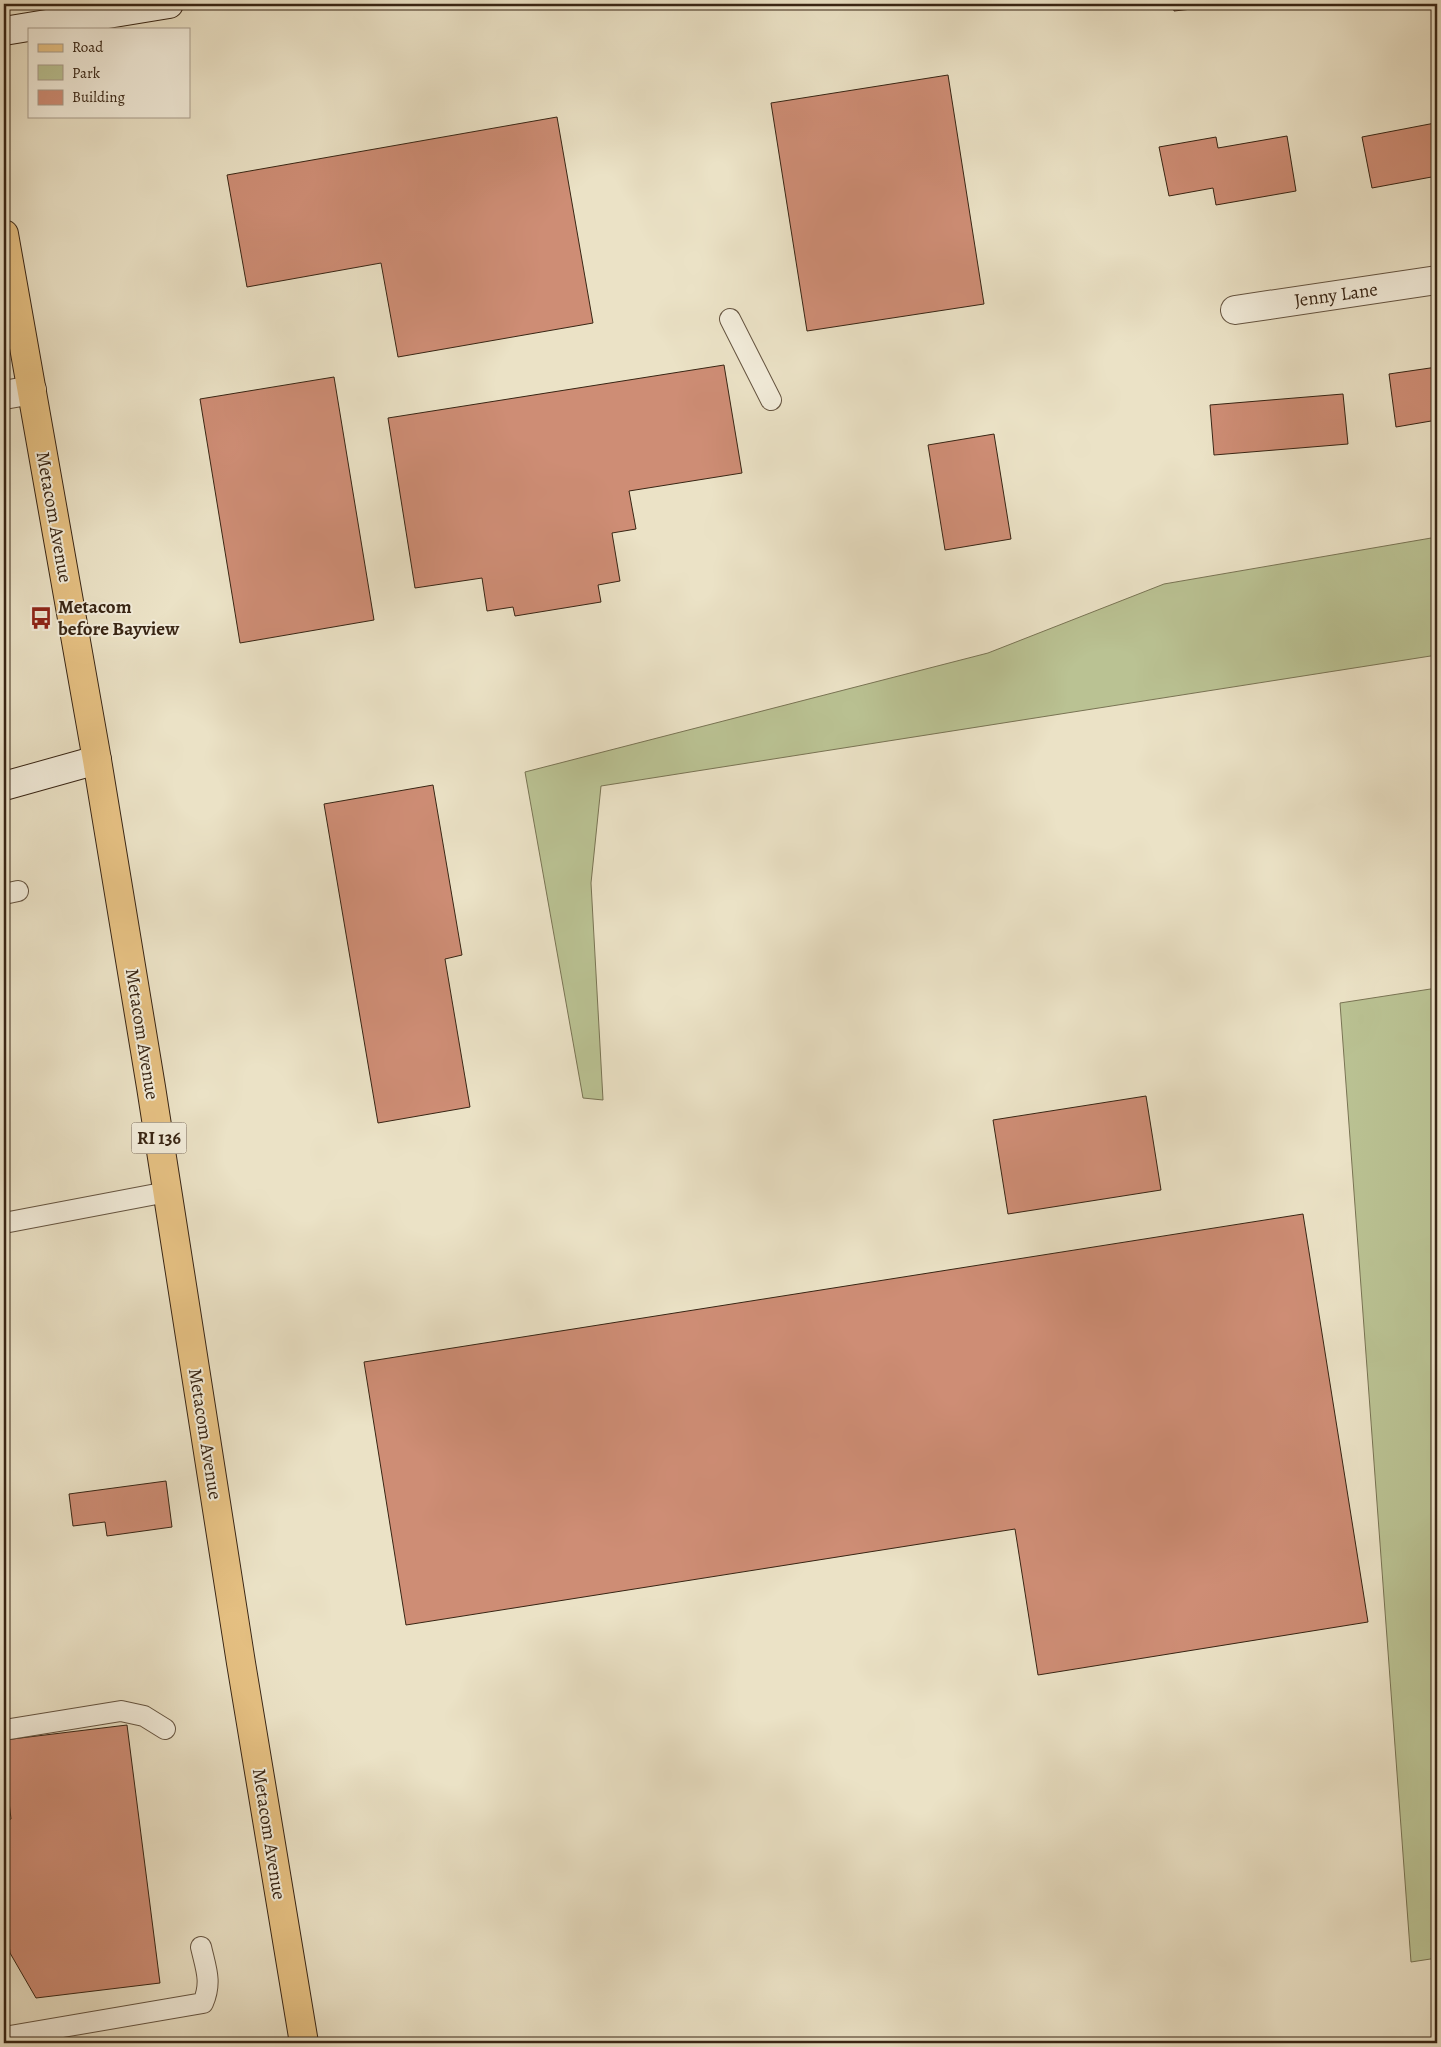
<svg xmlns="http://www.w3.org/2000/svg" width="1441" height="2047" font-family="Alegreya,serif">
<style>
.green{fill:#bac293;stroke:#797454}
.building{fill:#ce8d75;stroke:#382514}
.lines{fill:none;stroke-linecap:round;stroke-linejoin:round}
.lane-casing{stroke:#655440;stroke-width:22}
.street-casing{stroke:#655440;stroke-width:30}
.secondary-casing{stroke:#382514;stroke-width:30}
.primary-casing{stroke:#382514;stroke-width:30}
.lane{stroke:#f2ecda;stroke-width:20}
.street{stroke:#f2ecda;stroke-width:28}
.secondary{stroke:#f2ecda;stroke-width:28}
.primary{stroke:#e6c183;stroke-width:28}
.labels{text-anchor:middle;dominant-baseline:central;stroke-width:4;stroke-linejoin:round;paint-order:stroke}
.shield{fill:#f2ecda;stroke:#70614f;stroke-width:1}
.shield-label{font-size:18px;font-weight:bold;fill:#382514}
.street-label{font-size:19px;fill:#382514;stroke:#f2ecda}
.poi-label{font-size:19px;font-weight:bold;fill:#382514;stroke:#f2ecda;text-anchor:start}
</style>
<rect width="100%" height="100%" fill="#ebe2c6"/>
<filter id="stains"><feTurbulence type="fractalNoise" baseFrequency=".004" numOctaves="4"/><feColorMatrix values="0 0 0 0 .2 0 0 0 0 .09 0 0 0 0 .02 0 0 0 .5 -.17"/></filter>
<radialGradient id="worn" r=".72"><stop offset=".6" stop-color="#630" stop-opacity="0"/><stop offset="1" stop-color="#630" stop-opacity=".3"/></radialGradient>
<path class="green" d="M1437,537V655L601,786L591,883L603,1100L583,1098L525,772L988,653L1164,584Z
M1437,988V1958L1411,1962L1340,1003Z"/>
<path class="building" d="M1173,4H1237L1174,11Z
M948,75L984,304L807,331L771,103Z
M557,117L593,323L398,357L381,263L247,287L227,175Z
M1435,123L1437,135V176L1372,188L1362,137Z
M1287,136L1296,191L1216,205L1213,188L1169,196L1159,147L1216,137L1218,148Z
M724,365L742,473L629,491L636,529L612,533L620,581L598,585L601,602L515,616L513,607L487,611L482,578L415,588L388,418Z
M1437,367V420L1396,427L1389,374Z
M334,377L374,620L240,643L200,399Z
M1343,394L1348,444L1214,455L1210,405Z
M994,434L1011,539L945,550L928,445Z
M433,785L462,955L445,959L470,1107L378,1123L324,804Z
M1146,1096L1161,1190L1008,1214L993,1120Z
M1303,1214L1368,1622L1038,1675L1015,1529L406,1625L364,1362Z
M166,1481L172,1527L107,1536L105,1522L73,1526L69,1494Z
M127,1725L160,1983L36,1998L10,1953L4,1899V1821L11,1819L4,1758V1740Z"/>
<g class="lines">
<defs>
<path id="lane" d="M730,319L771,400
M4,894L18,891
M4,1223L167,1192
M4,1730L121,1711L144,1716L165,1729
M4,2037L203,2003C212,1982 206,1969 201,1947"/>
<path id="street" d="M1235,310L1437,280
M4,395L32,390"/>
<path id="secondary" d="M4,31L169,4
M4,786L97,760"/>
<path id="primary" d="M4,234L97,760L151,1087L241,1663L304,2043"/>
</defs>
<use href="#lane" class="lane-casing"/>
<use href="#street" class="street-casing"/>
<use href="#secondary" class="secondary-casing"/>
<use href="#primary" class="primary-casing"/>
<use href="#lane" class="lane"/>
<use href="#street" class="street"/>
<use href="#secondary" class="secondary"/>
<use href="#primary" class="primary"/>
</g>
<defs>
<symbol id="bus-bare" viewBox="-9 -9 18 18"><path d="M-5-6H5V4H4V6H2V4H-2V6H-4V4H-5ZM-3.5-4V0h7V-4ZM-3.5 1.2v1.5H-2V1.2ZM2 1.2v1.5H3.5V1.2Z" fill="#8f2418" stroke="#f2ecda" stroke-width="2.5" paint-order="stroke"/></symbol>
</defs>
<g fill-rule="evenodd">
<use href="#bus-bare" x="25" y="602" width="32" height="32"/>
</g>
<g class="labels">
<rect class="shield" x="131.5" y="1122.5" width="55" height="31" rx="4"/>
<g class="shield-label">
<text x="159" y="1138">RI 136</text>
</g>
<g class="street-label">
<text transform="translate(1336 295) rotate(-8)">Jenny Lane</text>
<text transform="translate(54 517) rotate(80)">Metacom Avenue</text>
<text transform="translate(142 1034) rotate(81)">Metacom Avenue</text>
<text transform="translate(205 1434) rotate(81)">Metacom Avenue</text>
<text transform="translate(269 1834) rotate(81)">Metacom Avenue</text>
</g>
<g class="poi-label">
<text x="58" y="607">Metacom<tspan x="58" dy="22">before Bayview</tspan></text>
</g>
</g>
<rect width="1441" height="2047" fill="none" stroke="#ebe2c6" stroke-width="20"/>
<rect x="5" y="5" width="1431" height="2037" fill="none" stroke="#382514" stroke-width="2.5"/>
<rect x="10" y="10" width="1421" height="2027" fill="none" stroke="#382514"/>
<rect x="28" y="28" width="162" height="90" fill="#f2ecda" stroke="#a89c8b"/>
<rect x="38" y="44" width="25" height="8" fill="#e6c183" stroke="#a89c8b"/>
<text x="72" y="52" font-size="15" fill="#382514">Road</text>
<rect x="38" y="65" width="25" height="15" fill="#bac293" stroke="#a89c8b"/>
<text x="72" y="78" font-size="15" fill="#382514">Park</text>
<rect x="38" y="90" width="25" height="15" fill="#ce8d75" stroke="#a89c8b"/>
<text x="72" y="102" font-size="15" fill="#382514">Building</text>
<rect width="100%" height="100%" filter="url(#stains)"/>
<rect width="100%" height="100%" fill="url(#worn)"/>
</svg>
